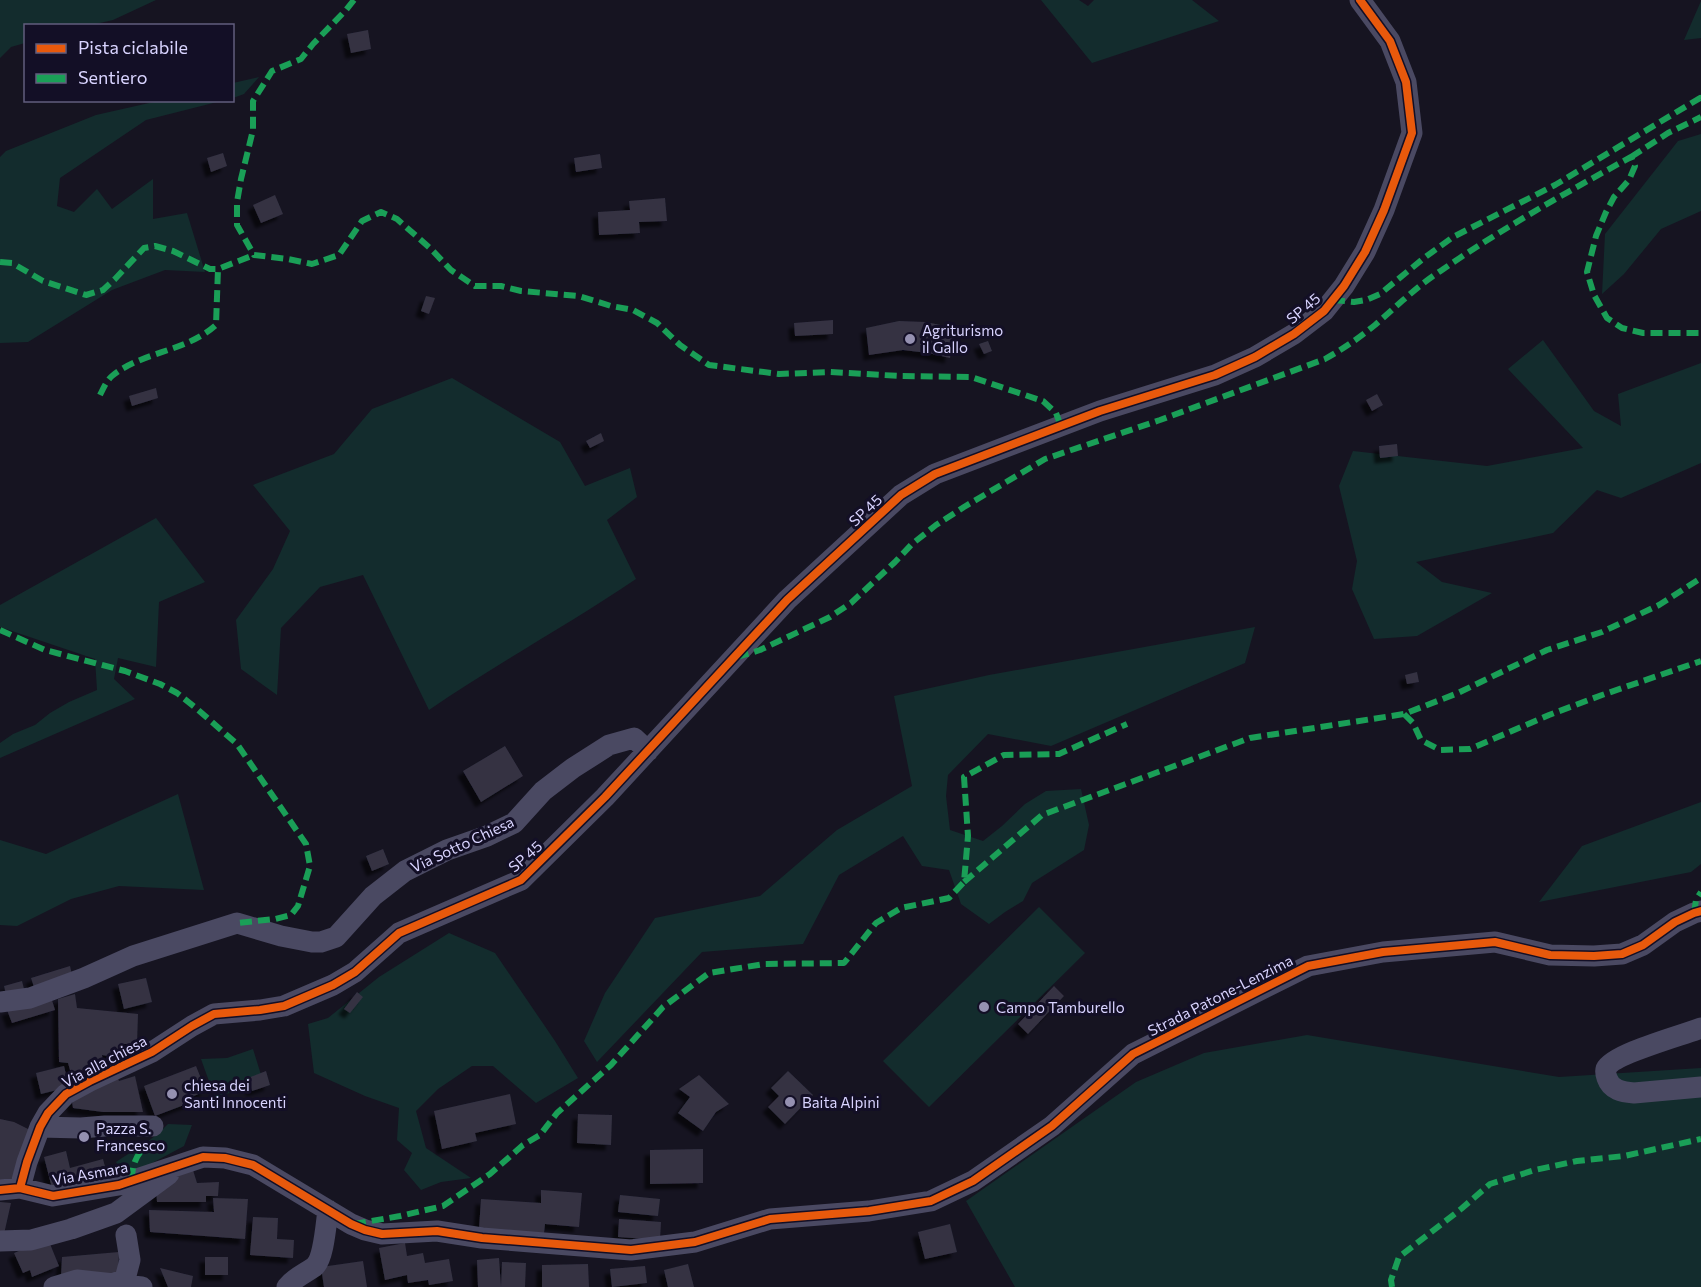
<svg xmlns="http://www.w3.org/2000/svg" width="1701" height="1287" font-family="Commissioner,sans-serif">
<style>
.green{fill:#132c2d}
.building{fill:#343243;filter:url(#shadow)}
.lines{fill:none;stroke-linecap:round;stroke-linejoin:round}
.minor{stroke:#4a4962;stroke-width:21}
.quiet{stroke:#1a9f57;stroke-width:6;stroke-dasharray:12 6;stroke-linecap:butt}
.cycleway-casing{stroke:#130f26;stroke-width:11}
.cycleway{stroke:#e8590c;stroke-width:8}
.poi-dot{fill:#9591b1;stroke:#130f26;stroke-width:2}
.labels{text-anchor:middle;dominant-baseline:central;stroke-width:6;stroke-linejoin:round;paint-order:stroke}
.street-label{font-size:15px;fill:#d9d4ff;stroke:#130f26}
.poi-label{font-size:15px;fill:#d9d4ff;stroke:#130f26;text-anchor:start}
</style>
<defs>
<filter id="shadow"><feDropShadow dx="-5.5" dy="5.5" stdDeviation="1.5" flood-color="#0009"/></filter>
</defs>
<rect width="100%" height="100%" fill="#161421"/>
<path class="green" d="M0,0H156L113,20L91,25L26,26L25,43L11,47L0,58Z
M1041,0H1079L1088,6L1094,0H1192L1219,21L1092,63Z
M1701,1V38L1684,40Z
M259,77L244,94L233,98V83Z
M158,101H221L146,120L60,178L57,206L74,212L97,189L112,209L153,179V219L187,213L205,272L165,270L112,290L28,342L0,343V157L6,151L96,115Z
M1701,134V211L1661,229L1624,274L1602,294L1605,234L1678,141Z
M1543,340L1594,411L1621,426L1618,394L1701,363V463L1621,498L1597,490L1553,533L1416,562L1442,582L1492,593L1417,636L1374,639L1352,589L1357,561L1339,486L1353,451L1487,466L1583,448L1508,369Z
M452,378L560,442L585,486L630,468L637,497L607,520L636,579C568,625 496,664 429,710L363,575L320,587L281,628L277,695L241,669L236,620L273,569L290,531L253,485L334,454L372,409Z
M156,518L205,582L159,602L156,667L118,658L114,679L135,699L0,758V743L13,734L35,725L50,713L69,702L97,690L95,659L0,627V605Z
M1255,627L1245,663L1051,746L988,734L948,775L946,796L950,830L983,841L1002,826L1025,804L1046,791L1081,789L1089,825L1084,850L1032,883L1023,901L1005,912L989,924L961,904L949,870L922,866L903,836L839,875L803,944L702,952L597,1062L584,1041L605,993L655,918L760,896L837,830L912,786L894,696L989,675Z
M178,794L204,890L119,886L71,899L17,926L0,925V840L46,854Z
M1701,802V864L1691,872L1539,902L1582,846Z
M1039,907L1085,953L929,1107L883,1061Z
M449,933L495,953L555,1041L578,1078L536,1103L493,1066H472L438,1089L416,1111L426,1148L471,1178L441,1182L421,1190L404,1170L412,1153L397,1140L399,1108L365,1096L314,1073L308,1024L328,1018L379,977Z
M1307,1035L1559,1077L1701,1068V1287H1015L966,1201L1136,1082L1204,1053Z
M253,1049L263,1081L215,1098L201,1059L227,1058Z
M168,1124L192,1125L184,1146L139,1170L124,1174L116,1162C134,1150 153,1140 168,1124Z"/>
<path class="building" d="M368,30L371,49L351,53L347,34Z
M223,153L227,166L211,172L207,158Z
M600,154L602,168L576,172L574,158Z
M275,195L283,214L261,223L253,205Z
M665,198L667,221L639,222L640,233L599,235L598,212L630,210L629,201Z
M426,296L435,298L429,314L421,311Z
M833,320V334L795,336L794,323Z
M899,321L926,322L955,328L950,358L928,353L903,350L869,355L866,328Z
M988,341L992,351L984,354L979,344Z
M156,388L158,398L132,406L129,396Z
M1377,394L1383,405L1372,411L1366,400Z
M601,433L604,441L590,448L586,441Z
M1397,444L1398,456L1380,458L1379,446Z
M1417,672L1419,682L1407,684L1405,675Z
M505,746L523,776L481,802L463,771Z
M383,849L389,864L372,871L366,856Z
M70,966L73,979L35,990L31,978Z
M146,978L152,1002L124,1009L118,984Z
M22,981L25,993L7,998L4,986Z
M1054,986L1064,996L1028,1034L1018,1024Z
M357,992L363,997L350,1013L344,1009Z
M75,994L77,1008L138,1014L137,1044H123L120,1058L102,1055L104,1070L74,1084L68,1063L59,1062L58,999Z
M51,997L55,1010L12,1023L7,1010Z
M64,1066L69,1087L41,1094L36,1073Z
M196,1066L206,1091L191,1097L192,1102L155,1116L144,1086Z
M266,1071L270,1085L252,1091L248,1078Z
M788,1071L813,1095L785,1124L768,1107L779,1096L771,1088Z
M699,1075L729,1104L716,1112L703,1131L678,1113L690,1097L679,1089Z
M117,1076L119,1081L135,1076L143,1112H103L73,1108L71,1095Z
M510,1094L516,1124L475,1133L477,1141L442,1149L434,1111Z
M578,1114L612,1115L611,1145L577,1143Z
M0,1119L14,1122L32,1131L18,1176L0,1184Z
M703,1149V1183L650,1184V1150Z
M66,1151L70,1168L103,1159L108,1178L53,1192L44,1157Z
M192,1167L197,1183L219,1182L218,1196H206V1202H157L156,1187Z
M541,1190L582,1193L579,1227L545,1224L544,1233L479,1229L481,1199L541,1203Z
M620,1195L660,1199L658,1216L618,1212Z
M213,1198L248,1199L245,1239L150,1232L149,1210L214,1212Z
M0,1202L11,1203L4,1234H0Z
M253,1217L278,1218L277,1239L294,1240L293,1258L250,1255Z
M619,1219L661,1222L660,1240L618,1237Z
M950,1224L957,1252L925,1259L918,1232Z
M48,1239L59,1266L32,1277L30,1270L23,1273L14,1253Z
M405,1243L407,1256L423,1253L425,1263L449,1259L453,1281L429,1285L428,1280L408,1283L407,1275L385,1280L379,1248Z
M119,1252L118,1279L61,1277L62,1257Z
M205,1257H228V1275H205Z
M499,1258L501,1287H478L477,1260Z
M363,1261L367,1287H324L321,1267Z
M502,1262L526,1263L525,1287H501Z
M588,1264L589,1287H542V1265Z
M688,1264L694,1287H668L664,1270Z
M645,1266L647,1283L612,1287L610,1269Z
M160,1268L193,1276L191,1287H168Z"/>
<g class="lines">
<path class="minor" d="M0,1002L30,998L84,978L133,956L237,923L281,936L312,942H321L336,937L373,896L405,871L447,850L487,836L514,823L543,791L573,768L609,745L634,738L648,751
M1701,1028C1684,1035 1612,1054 1606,1069C1605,1072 1606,1075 1607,1078C1611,1090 1622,1092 1634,1093L1701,1087
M40,1127L81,1128L105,1126H153
M20,1188L27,1162L40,1127L48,1113L66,1094L90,1081L152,1052L192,1026L214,1014L260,1010L284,1006L333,985L355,972L399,933L521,880L605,797L787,600L901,495L935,474L1100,411L1215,375L1255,357L1294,334L1324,311L1344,286L1365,252L1384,210L1412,133L1406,82L1390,41L1360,0
M0,1190L20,1188L53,1196L119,1185L203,1157L225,1158L253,1165L351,1224L365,1230L382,1234L437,1231L482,1238L631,1250L695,1242L770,1219L869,1211L931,1201L973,1181L1052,1126L1133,1054L1308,966L1383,952L1495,942L1550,955L1594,956L1622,954L1643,945L1675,922L1694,913L1701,911
M0,1241L31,1240L71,1229L116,1213L169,1174
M115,1283L125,1279L130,1260L126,1235
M54,1287L77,1280L142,1287
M287,1287C295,1277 304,1274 314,1267C324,1259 326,1223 328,1210"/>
<path class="quiet" d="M354,0L346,10L313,44L301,59L272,71L253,101V130L241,179L237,202V225L254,255L288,259L312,264L339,255L362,221L381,212L397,219L431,249L451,270L475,286H501L521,291L579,296L611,306L633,310L657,323L680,345L709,365L779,374L830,372L900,376L971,377L1043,401L1056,413L1061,426
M1631,157L1668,133L1701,117
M0,262L12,263L43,281L86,295L103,290L115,279L144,248L155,246L173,251L210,269H218L254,255
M1333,300L1354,302L1366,300L1380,294L1424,258L1453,237L1555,185L1700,98L1701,100
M100,395C103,389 107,380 112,376C143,351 186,352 216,325L218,269
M0,630L45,650L125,671L160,684L177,693L196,708L237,744L306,844L310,866L298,906L291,915L275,919L237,923
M737,657L760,650L830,617L851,603L895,562L912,544L936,525L964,507L1045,459L1160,420L1325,359C1343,349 1359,338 1375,325C1397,306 1417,286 1442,270C1503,228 1567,192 1631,157L1635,166L1629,180L1614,197L1606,212L1596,236L1587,272L1594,295L1607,318L1622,328L1643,333H1701
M1404,714L1413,723L1421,740L1440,750L1470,749L1549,715L1602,695L1701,661
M964,882L1042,815L1250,738L1404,714L1458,693L1547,650L1602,632L1659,605L1701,578
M1694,913L1696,900L1701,892
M132,1180C132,1165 136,1153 149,1144
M354,1224L400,1216L443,1206L490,1174L523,1145L540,1135L557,1113L611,1065L663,1007L709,973L764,964L844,963L876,923L901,908L949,898L964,882L968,836L964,777L1004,755L1059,754L1127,724
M1392,1287L1391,1280L1399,1257L1461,1209L1490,1184L1535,1170L1577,1161L1624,1156L1701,1139"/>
<defs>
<path id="cycleway" d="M20,1188L27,1162L40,1127L48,1113L66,1094L90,1081L152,1052L192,1026L214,1014L260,1010L284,1006L333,985L355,972L399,933L521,880L605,797L787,600L901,495L935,474L1100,411L1215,375L1255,357L1294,334L1324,311L1344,286L1365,252L1384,210L1412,133L1406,82L1390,41L1360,0
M0,1190L20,1188L53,1196L119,1185L203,1157L225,1158L253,1165L351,1224L365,1230L382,1234L437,1231L482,1238L631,1250L695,1242L770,1219L869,1211L931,1201L973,1181L1052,1126L1133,1054L1308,966L1383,952L1495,942L1550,955L1594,956L1622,954L1643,945L1675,922L1694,913L1701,911"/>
</defs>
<use href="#cycleway" class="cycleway-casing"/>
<use href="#cycleway" class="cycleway"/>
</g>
<g class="poi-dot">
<circle cx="910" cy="339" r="6"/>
<circle cx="984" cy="1007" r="6"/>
<circle cx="172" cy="1094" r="6"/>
<circle cx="790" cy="1102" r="6"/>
<circle cx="84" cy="1137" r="6"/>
</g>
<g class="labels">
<g class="street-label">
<text transform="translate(1303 308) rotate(-40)">SP 45</text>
<text transform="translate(865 510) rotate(-43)">SP 45</text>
<text transform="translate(462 844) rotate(-25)">Via Sotto Chiesa</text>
<text transform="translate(525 856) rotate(-41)">SP 45</text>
<text transform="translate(1220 995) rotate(-27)">Strada Patone-Lenzima</text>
<text transform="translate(104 1061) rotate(-28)">Via alla chiesa</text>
<text transform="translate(90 1173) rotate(-10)">Via Asmara</text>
</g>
<g class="poi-label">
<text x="922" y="330">Agriturismo<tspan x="922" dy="17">il Gallo</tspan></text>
<text x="996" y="1007">Campo Tamburello</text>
<text x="184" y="1085">chiesa dei<tspan x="184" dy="17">Santi Innocenti</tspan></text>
<text x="802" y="1102">Baita Alpini</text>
<text x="96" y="1128">Pazza S.<tspan x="96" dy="17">Francesco</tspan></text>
</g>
</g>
<rect x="24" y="24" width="210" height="78" fill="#130f26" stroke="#625e7d" stroke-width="1.5"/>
<rect x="36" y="44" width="30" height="9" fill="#e8590c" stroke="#625e7d" stroke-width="1.5"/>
<text x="78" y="54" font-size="18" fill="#d9d4ff">Pista ciclabile</text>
<rect x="36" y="74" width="30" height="9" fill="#1a9f57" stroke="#625e7d" stroke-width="1.5"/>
<text x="78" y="84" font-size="18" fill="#d9d4ff">Sentiero</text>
</svg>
